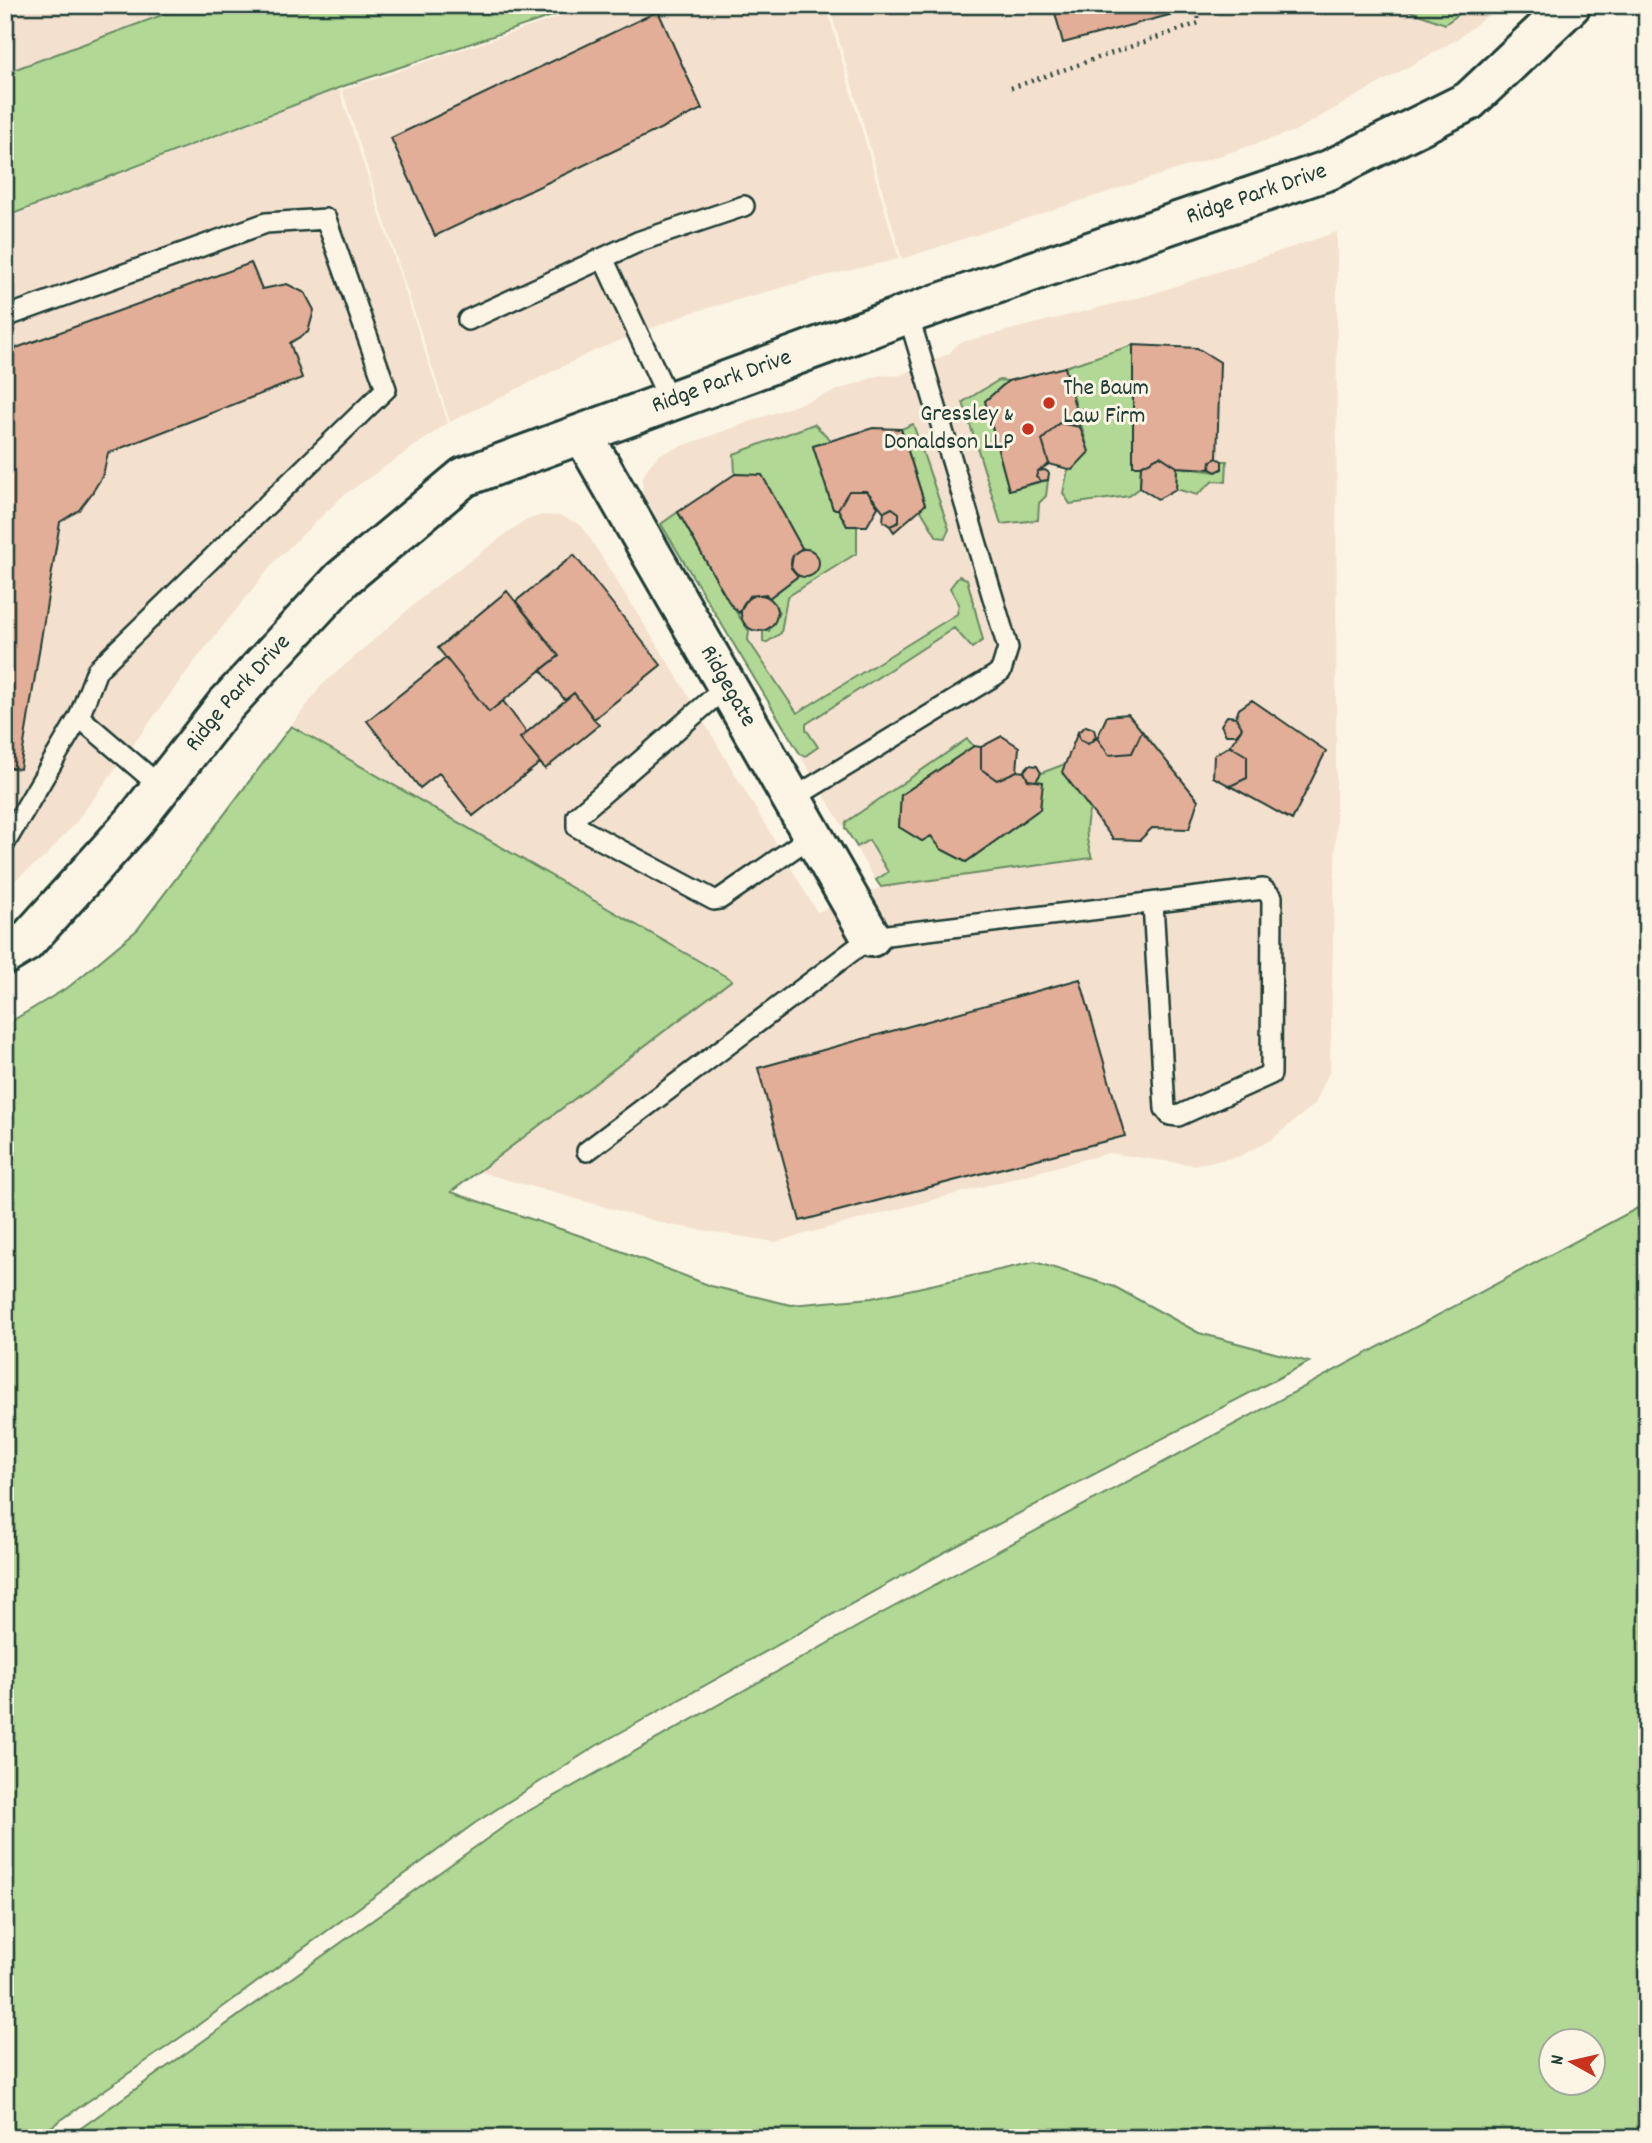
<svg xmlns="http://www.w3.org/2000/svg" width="1652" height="2143" font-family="Dekko,sans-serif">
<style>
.built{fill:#f4e0ce}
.green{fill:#b1d894;stroke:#688a64;stroke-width:2;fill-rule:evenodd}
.building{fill:#e3ae97;stroke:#1f3d34;stroke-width:2}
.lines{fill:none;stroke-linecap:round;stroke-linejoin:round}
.service-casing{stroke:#1f3d34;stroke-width:24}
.minor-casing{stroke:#1f3d34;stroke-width:44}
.tertiary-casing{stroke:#1f3d34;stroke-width:44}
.path{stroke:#1f3d34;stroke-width:4.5;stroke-dasharray:2 5;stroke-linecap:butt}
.service{stroke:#fcf5e5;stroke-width:19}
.minor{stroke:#fcf5e5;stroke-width:38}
.tertiary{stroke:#fcf5e5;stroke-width:38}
.poi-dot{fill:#c8321e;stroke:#fcf5e5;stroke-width:2.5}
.labels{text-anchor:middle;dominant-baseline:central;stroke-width:6;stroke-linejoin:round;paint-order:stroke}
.street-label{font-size:24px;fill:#1f3d34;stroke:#fcf5e5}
.poi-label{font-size:24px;fill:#1f3d34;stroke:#fcf5e5;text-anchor:start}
</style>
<rect width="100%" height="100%" fill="#fcf5e5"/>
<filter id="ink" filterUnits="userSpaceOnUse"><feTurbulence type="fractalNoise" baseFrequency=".0143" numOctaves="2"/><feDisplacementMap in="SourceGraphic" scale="14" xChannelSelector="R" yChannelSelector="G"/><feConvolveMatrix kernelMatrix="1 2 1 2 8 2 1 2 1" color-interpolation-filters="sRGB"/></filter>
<g filter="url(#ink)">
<path class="built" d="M5,5H185L5,72Z
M594,5H826L899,259L816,278L690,313L596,350L450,422L342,90Z
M829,5H1501L1456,40L1295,131L902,259Z
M339,89L448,423L344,495L276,560L195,661L76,822L46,856L5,888V219Z
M1337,232L1336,824L1330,1070L1315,1104L1271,1140L1238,1157L1193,1165L1108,1153L775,1242L670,1225L476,1171L355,765L291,726L322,685L432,589L522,522L542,515L561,516L579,524L589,537L676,675L817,912L880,888L643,495L642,479L648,467L660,454L880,375L898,376L950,353L958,343L1149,295Z"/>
<path class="green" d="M189,5H585L341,87L5,217V73Z
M1394,5H1472L1445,24Z
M1133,345V465L1141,466L1140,488L1129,496L1070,504L1063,493L1068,469L1089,452L1065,367Z
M999,380L1008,381L985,401L1009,490L1048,480L1046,496L1039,503L1038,520L1001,524L963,402Z
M814,424L832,441L813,447L833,509H838L847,526H857V553L787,597L781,633L766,643L763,642V631H769L779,612L769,598L798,576L809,577L816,572L818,557L810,550L802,548L762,476L735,474L734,454Z
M913,424L949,529L945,538L937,537L920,509L925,504L901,429Z
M1222,461H1227L1226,482L1213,481L1197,495L1176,489L1177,467L1216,472L1222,469Z
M678,512L730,603L749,631L748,640L797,713L957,614L959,604L950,588L959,576L967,579L983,640L972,648L954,628L806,724V729L818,747L805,756L800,754L661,524Z
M291,726L732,980L451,1192L587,1238L711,1286L791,1305L872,1298L1035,1262L1115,1287L1199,1333L1309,1362L945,1552L596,1746L475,1823L194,2028L35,2138H5V1025L70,986L137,930Z
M967,739L974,746L901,795L899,827L922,841L931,836L941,849L966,862L1040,809L1043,782L1036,781L1041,773L1065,764L1090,809C1084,827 1086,840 1092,858L881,887L876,880L888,872L869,840L857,847L845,828L846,822Z
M1647,1203V2138H67L516,1818L873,1618ZM1550,2042H1592V2084H1550Z"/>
<path class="building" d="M1053,5H1170L1173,14L1063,43Z
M658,11L702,109L435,236L391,138Z
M251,263L262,289L287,284L305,293L314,310L308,332L290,343L302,378L108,453L103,475L92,493L79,510L60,522L20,769L5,767V352Z
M1133,345L1197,348L1220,362L1217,458L1211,461L1210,469L1177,467L1160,456L1141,466H1133Z
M1065,367L1080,427L1059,423L1042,440L1049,464L1038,471L1036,477L1041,481L1009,490L985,401L1008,381Z
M1059,423L1080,427L1089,452L1072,470L1049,464L1042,440Z
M873,428L901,429L925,505L894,532L890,526L899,522V513L892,508L884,512L867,491H849L838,509H833L813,446Z
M1160,456L1177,467L1176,489L1158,499L1140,488L1141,466Z
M1217,458L1222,461V469L1216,472L1210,469L1211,461Z
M1045,470L1049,473L1048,480L1041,481L1036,477L1038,471Z
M735,474L762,475L802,548L793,555L791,568L798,576L769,598L766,594L749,596L739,613L730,604L678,512Z
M849,491H867L878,507L867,526H847L838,509Z
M892,508L899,513V522L890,526L883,521L884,512Z
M791 563a14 14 0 1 1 28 0a14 14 0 1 1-28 0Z
M574,555L661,665L594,719L574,693L565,700L541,670L559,656L516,601Z
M507,591L559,656L489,712L438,648Z
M741 613a18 18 0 1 1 36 0a18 18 0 1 1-36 0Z
M446,658L489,712L503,701L527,733L520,738L540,763L473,816L439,773L420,788L367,721Z
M574,693L599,725L545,769L520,738Z
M1252,700L1326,751L1292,820L1230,786L1247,778V756L1230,746L1242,728L1236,717L1239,709Z
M1128,714L1142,731L1132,753L1109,755L1097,738L1107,716Z
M1227,716L1236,717L1242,728L1236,735H1226L1221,725Z
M1086,726L1094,729L1096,737L1088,744L1080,740L1078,732Z
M1142,731L1198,800L1189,829L1152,828L1140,840L1113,839L1062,772L1078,732L1080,740L1088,744L1097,738L1109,755L1132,753Z
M1002,736L1019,747L1017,771L997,780L981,769V747Z
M974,746L981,747V769L997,780L1017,771L1024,772L1028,780L1043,782L1040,809L966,862L941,849L931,836L922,841L899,827L901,795Z
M1230,746L1247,756V778L1230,786L1213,777L1214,755Z
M1029,765L1037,766L1041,773L1036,781L1028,780L1024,771Z
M1080,979L1125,1136L800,1221L758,1068Z"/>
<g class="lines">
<defs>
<path id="service" d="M603,258L670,402
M5,317L266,223L326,219L386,389L97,670L79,717L5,843
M468,320L640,241L744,206
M727,686L577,816V827L714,900L720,899L813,835
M79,717L161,787
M792,799L994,676L1001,671L1008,648L908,314
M587,1151L871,937L1263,889L1272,897L1271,1074L1178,1116L1170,1115L1165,1109L1153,903"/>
<g id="minor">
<path id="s1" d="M583,435L871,937"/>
</g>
<g id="tertiary">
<path id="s2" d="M5,955L25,943L134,822L224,707L342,579L464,477L908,314L1329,170L1469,101L1571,5"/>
</g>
</defs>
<use href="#service" class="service-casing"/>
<use href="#minor" class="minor-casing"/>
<use href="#tertiary" class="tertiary-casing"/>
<path class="path" d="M1011,88L1199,23L1198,5"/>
<use href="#service" class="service"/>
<use href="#minor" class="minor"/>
<use href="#tertiary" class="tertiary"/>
</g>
</g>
<g class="poi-dot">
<circle cx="1049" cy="403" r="7"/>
<circle cx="1028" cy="429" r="7"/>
</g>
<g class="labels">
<g class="street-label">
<text stroke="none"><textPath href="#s2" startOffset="1507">Ridge Park Drive</textPath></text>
<text stroke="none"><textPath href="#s2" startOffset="940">Ridge Park Drive</textPath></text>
<text stroke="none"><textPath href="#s1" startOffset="290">Ridgegate</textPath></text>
<text stroke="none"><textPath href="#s2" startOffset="352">Ridge Park Drive</textPath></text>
</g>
<g class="poi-label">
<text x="1063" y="389">The Baum<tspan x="1063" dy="28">Law Firm</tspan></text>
<text x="1014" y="415" text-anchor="end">Gressley &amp;<tspan x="1014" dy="28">Donaldson LLP</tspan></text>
</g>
</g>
<rect width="1652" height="2143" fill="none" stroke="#fcf5e5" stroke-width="28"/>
<rect x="14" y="14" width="1624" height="2115" fill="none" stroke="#1f3d34" stroke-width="2.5" filter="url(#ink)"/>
<g transform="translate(1572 2062) rotate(278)"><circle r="33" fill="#fcf5e5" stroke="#a4ab9e" stroke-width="2"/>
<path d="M0-5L12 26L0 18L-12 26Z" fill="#c8321e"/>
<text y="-10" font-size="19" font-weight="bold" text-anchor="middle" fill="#1f3d34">N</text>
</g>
</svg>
